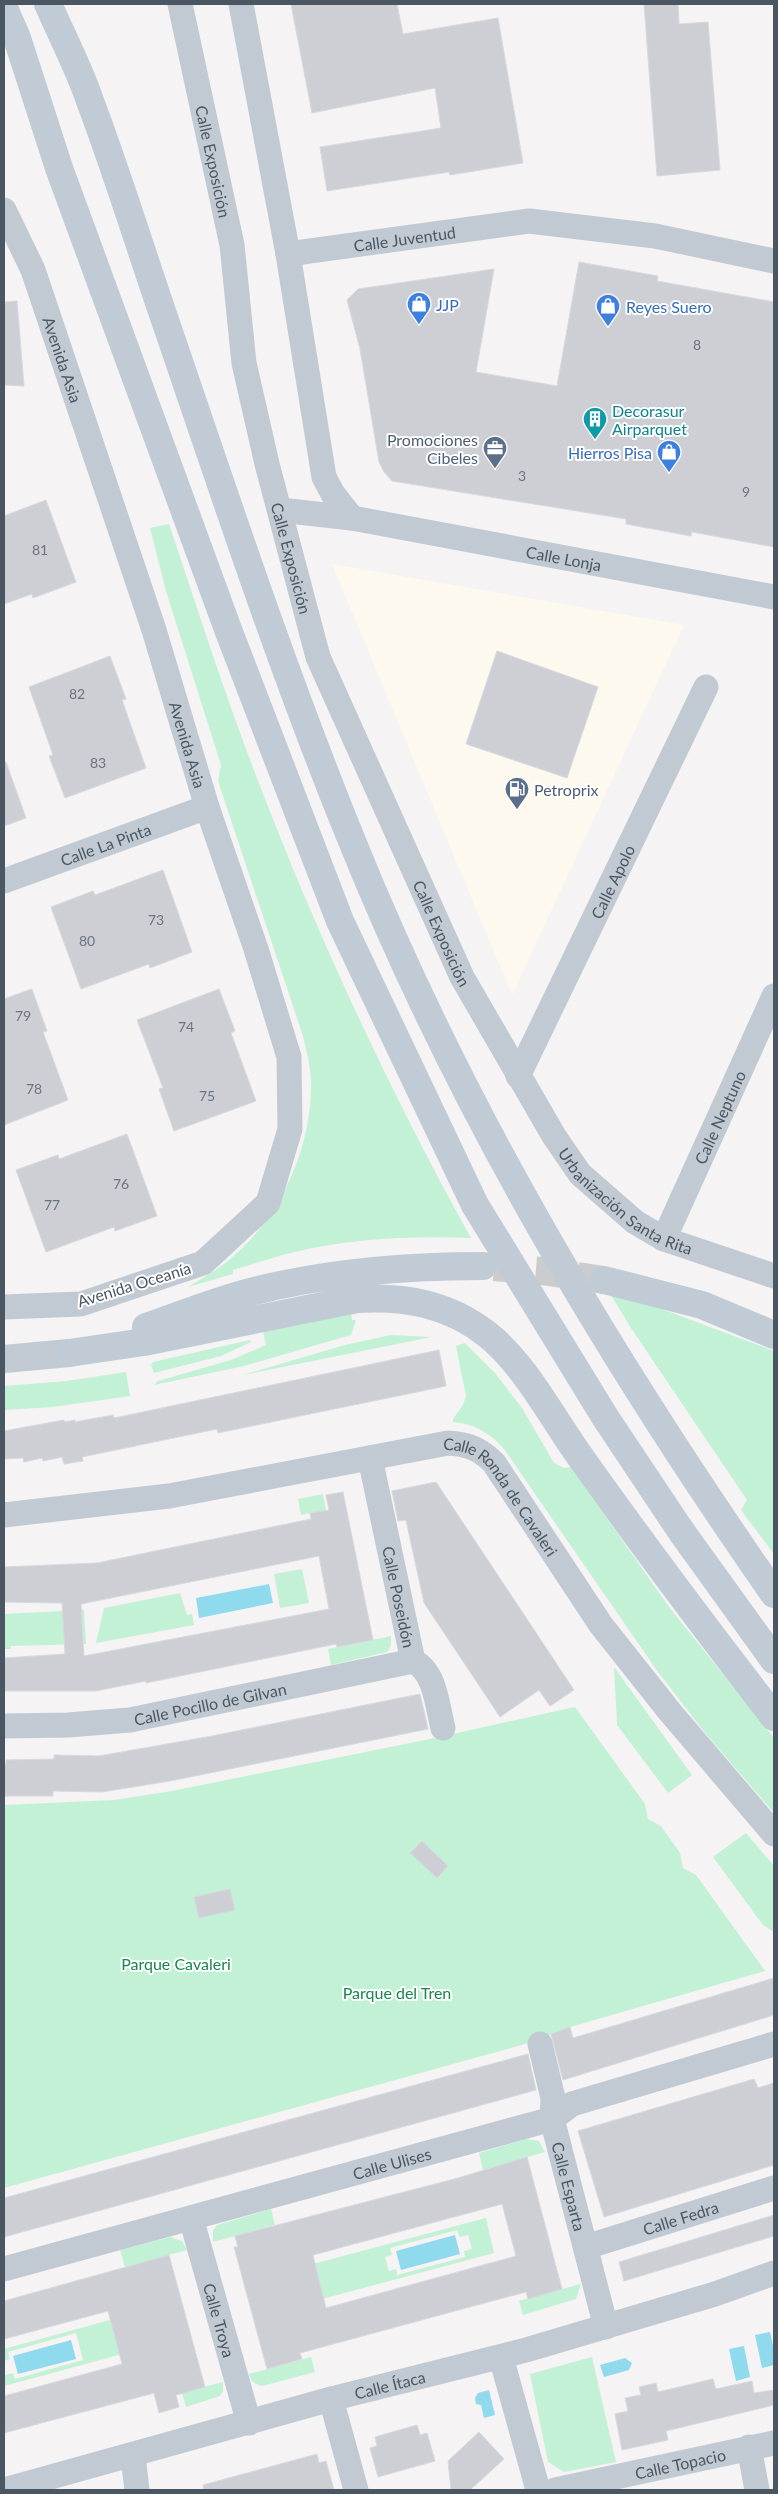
<svg xmlns="http://www.w3.org/2000/svg" width="778" height="2494" font-family="Lato,sans-serif">
<style>
.commercial{fill:#fdf9ef}
.green{fill:#c3f1d5;fill-rule:evenodd}
.water{fill:#90daee}
.building{fill:#cdcfd5;stroke:#d7d9de;fill-rule:evenodd}
.lines{fill:none;stroke-linecap:round;stroke-linejoin:round}
.secondary-tunnel{stroke:#caccce;stroke-width:28;stroke-dasharray:28 14;stroke-linecap:butt}
.minor{stroke:#c1cad2;stroke-width:25}
.tertiary{stroke:#c1cad2;stroke-width:28}
.secondary{stroke:#c1cbd6;stroke-width:28}
.labels{text-anchor:middle;dominant-baseline:central;stroke-width:4;stroke-linejoin:round;paint-order:stroke}
.number-label{font-size:14px;fill:#6b747e}
.street-label{font-size:16px;fill:#4a5661;stroke:#fff}
.shop-label{font-size:16px;fill:#366cbe;stroke:#fff;text-anchor:start}
.culture-label{font-size:16px;fill:#0d838f;stroke:#fff;text-anchor:start}
.service-label{font-size:16px;fill:#4e5e75;stroke:#fff;text-anchor:end}
.park-label{font-size:16px;fill:#17864f;stroke:#fff}
</style>
<rect width="100%" height="100%" fill="#f5f3f3"/>
<path class="commercial" d="M332,564L684,625L512,995Z"/>
<path class="green" d="M169,524C191,589 212,655 235,719C300,898 379,1072 471,1238C412,1236 353,1238 295,1252C274,1257 253,1264 233,1270V1274L188,1287C199,1280 210,1274 220,1267C275,1227 310,1156 311,1089C312,1071 307,1054 303,1036L218,781L221,765L166,591L150,528Z
M609,1292L638,1300L774,1351V1554L741,1510L747,1500L631,1328Z
M351,1312L352,1320H356L351,1335L244,1366L154,1385L158,1381L231,1360L266,1345L263,1331Z
M391,1335L432,1337L243,1375L345,1345Z
M250,1340L251,1342L221,1356L154,1373L151,1365L153,1362Z
M465,1343L495,1373L522,1408L554,1463L564,1468L571,1467L669,1607L774,1738V1813L706,1734L658,1672L504,1449C490,1433 475,1424 453,1422V1419L463,1405L466,1396L456,1346Z
M126,1372L130,1396L53,1407L4,1410V1386L67,1381Z
M323,1494L326,1510L301,1515L298,1499Z
M302,1569L309,1603L280,1608L274,1574Z
M180,1593L187,1615L192,1614L194,1625L96,1643L104,1608Z
M84,1610L86,1644L11,1646V1649H4V1614ZM82,1619L83,1636L65,1637L63,1620Z
M391,1636V1645L387,1652L331,1665L328,1649Z
M614,1667L692,1775L668,1793L617,1725Z
M575,1707L645,1804L648,1819L661,1826L680,1853L683,1868L696,1875L765,1971L570,2027L525,2044L4,2188V1805L114,1800L172,1791L430,1739Z
M746,1833L774,1866V1932L763,1925L713,1857Z
M526,2139L539,2141L545,2152L483,2170L479,2153Z
M271,2209L275,2225L213,2242V2230L217,2225Z
M486,2218L494,2253L307,2303L305,2295L322,2290L318,2275L298,2268ZM457,2230L460,2237L468,2235L472,2249L464,2251L465,2257L397,2275L396,2269L389,2271L385,2257L392,2255L390,2248Z
M170,2237L182,2241L187,2250L125,2267L120,2250Z
M581,2284L576,2299L523,2315L519,2301Z
M128,2315L137,2350L4,2386V2370L5,2375L13,2373L15,2379L83,2360L76,2333L8,2352L10,2359L4,2361V2349Z
M311,2357L315,2372L262,2386C255,2384 251,2382 249,2374Z
M592,2357L616,2462L564,2472L548,2462L530,2374Z
M223,2382V2391L220,2396L186,2407L182,2393Z"/>
<path class="water" d="M269,1584L273,1603L199,1618L196,1598Z
M455,2235L460,2254L401,2270L396,2251Z
M770,2332L774,2350V2365L762,2368L755,2335Z
M71,2340L76,2359L18,2374L13,2356Z
M744,2346L750,2377L736,2381L729,2349Z
M625,2358L632,2363L629,2370L604,2377L600,2365Z
M489,2390L495,2415L484,2418L481,2405L476,2404L475,2398L478,2393Z"/>
<path class="building" d="M291,4H397L403,34L498,18L523,163L450,175L449,172L327,191L320,147L441,128L435,88L312,113Z
M644,4H678L679,24L708,22L720,170L657,176Z
M579,262L658,276L657,281L774,302V547L692,532L691,536L626,524V519L392,481L384,472L379,462L360,349L347,300L358,289L494,269L476,372L557,386Z
M17,301L24,386L4,385V302Z
M46,500L76,582L33,598L32,594L4,604V516Z
M497,651L598,687L567,778L466,744Z
M110,656L126,699L122,700L146,768L65,798L49,756L53,755L29,687Z
M4,762H6L26,818L4,826Z
M163,870L192,952L150,968L149,964L81,989L51,907L93,891L95,895Z
M32,989L47,1031L43,1032L68,1100L4,1125V999Z
M219,989L235,1031L231,1033L256,1101L174,1131L159,1089L163,1088L137,1020Z
M127,1134L157,1216L115,1231L114,1227L46,1252L16,1170L58,1155L59,1159Z
M439,1350L446,1386L218,1433L217,1429L82,1457L83,1461L64,1464L62,1457L43,1461L42,1458L24,1462L23,1458L4,1459V1431L64,1420L65,1422L75,1420V1422L113,1415L114,1418Z
M436,1482L574,1690L550,1706L539,1690L500,1717L424,1603L406,1520L398,1521L392,1491Z
M343,1492L373,1640L337,1647L336,1644L146,1683V1681L96,1691H4V1658L65,1654L62,1603L4,1602V1567L97,1563L311,1519L310,1513L329,1510L326,1495ZM319,1556L329,1609L84,1656L81,1604Z
M420,1694L428,1729L170,1781L102,1792L53,1791V1796H4V1764H6V1760L54,1759V1755L99,1756L212,1736Z
M422,1841L448,1866L437,1878L410,1853Z
M230,1889L235,1910L199,1918L194,1897Z
M774,1978V2015L563,2080L551,2034L570,2027L573,2038Z
M528,2054L536,2090L4,2237V2198Z
M754,2079L758,2088L774,2083V2165L604,2217L578,2131Z
M527,2157L562,2289L528,2299L526,2292L477,2305L300,2353L302,2359L267,2369L234,2247H238L235,2236L458,2178ZM502,2204L516,2256L326,2308L313,2255Z
M774,2215V2236L624,2281L619,2262Z
M169,2255L205,2387L176,2395L179,2407L159,2413L154,2393L4,2433V2396L122,2364L108,2311L4,2339V2301Z
M713,2379L716,2389L752,2381L754,2393L774,2390V2405L666,2431L668,2440L622,2450L615,2414L628,2411L625,2398L641,2395L639,2387L656,2383L658,2392Z
M417,2425L420,2435L427,2433L435,2461L378,2477L370,2448L377,2446L375,2437Z
M479,2432L504,2459L470,2490H451L448,2461Z
M317,2454L319,2463L326,2461L334,2490H204L203,2485Z"/>
<g class="lines">
<path class="secondary-tunnel" d="M494,1267L541,1271L604,1280"/>
<g class="minor">
<path id="s1" d="M180,4L232,245L244,363L267,464L318,657L462,977L554,1136L580,1174L635,1222L664,1239L774,1276"/>
<path id="s2" d="M241,4L288,254L529,221L655,236L774,261"/>
<path id="s3" d="M4,210L33,270L154,630L207,807L256,949L289,1057L290,1129L268,1203L203,1263L81,1304L4,1307"/>
<path d="M288,254L324,477L333,494L352,518"/>
<path id="s4" d="M280,510L352,518L774,597"/>
<path id="s5" d="M4,881L207,807"/>
<path id="s6" d="M518,1076L706,687"/>
<path id="s7" d="M664,1239L774,996"/>
<path id="s8" d="M370,1458L413,1661C436,1672 437,1706 443,1728"/>
<path id="s9" d="M4,1515L169,1496L448,1443C468,1444 480,1449 494,1463L601,1625L670,1712L774,1834"/>
<path id="s10" d="M4,1726L68,1725L130,1720L413,1661"/>
<path id="s11" d="M540,2044L553,2098L552,2119L606,2327"/>
<path id="s12" d="M191,2218L249,2423"/>
<path id="s13" d="M586,2247L774,2188"/>
<path id="s14" d="M4,2269L552,2119L572,2104L774,2044"/>
<path d="M501,2357L538,2490"/>
<path d="M331,2399L356,2490"/>
<path d="M749,2447L757,2490"/>
<path d="M133,2456L137,2490"/>
<path id="s15" d="M4,2490L331,2399L526,2350L715,2294L774,2273"/>
<path id="s16" d="M555,2490L774,2443"/>
</g>
<path class="tertiary" d="M4,1359L69,1353"/>
<path class="secondary" d="M48,4C62,36 79,68 90,101C118,175 141,251 167,326C226,499 283,672 352,841C460,1109 609,1357 774,1594
M4,8L17,38L59,168L229,632L340,921L475,1205L605,1417L681,1531L774,1660
M604,1280L702,1305L774,1335
M146,1327C181,1315 215,1301 250,1292C328,1272 404,1266 483,1266
M69,1353L144,1342L357,1299C405,1296 449,1304 488,1335C526,1365 555,1423 584,1462C645,1548 709,1633 774,1717"/>
</g>
<defs>
<symbol id="shop-pin" viewBox="-11 -11 22 30"><path d="M0 17L-7.5 6A9.5 9.5 0 1 1 7.5 6Z" fill="#3f7fe0" stroke="#fff"/><path d="M-5-2.5h2.3a2.7 3.5 0 0 1 5.4 0H5L5.5 6h-11ZM-1.5-2.5h3a1.5 2.3 0 0 0-3 0Z" fill="#fff"/></symbol>
<symbol id="building-pin" viewBox="-11 -11 22 30"><path d="M0 17L-7.5 6A9.5 9.5 0 1 1 7.5 6Z" fill="#0f9aa8" stroke="#fff"/><path d="M-4-6H4V6H1V3H-1V6H-4ZM-2.5-4.3h1.7v1.8h-1.7ZM.8-4.3h1.7v1.8H.8ZM-2.5-1h1.7V.8h-1.7ZM.8-1h1.7V.8H.8Z" fill="#fff"/></symbol>
<symbol id="office-pin" viewBox="-11 -11 22 30"><path d="M0 17L-7.5 6A9.5 9.5 0 1 1 7.5 6Z" fill="#5c6f8a" stroke="#fff"/><path d="M-6-3h4V-5.5h4V-3h4V5H-6ZM-1-4.5V-3h2v-1.5ZM-6 0V1H6V0Z" fill="#fff"/></symbol>
<symbol id="fuel-pin" viewBox="-11 -11 22 30"><path d="M0 17L-7.5 6A9.5 9.5 0 1 1 7.5 6Z" fill="#5c6f8a" stroke="#fff"/><path d="M-5.5-6h7V0h2V4h1.3V-2.5L3-4.5l.8-.8L6-3V5H2.5V1h-1V6h-7ZM-4.2-4.7v3.2H.2V-4.7Z" fill="#fff"/></symbol>
</defs>
<g fill-rule="evenodd">
<use href="#shop-pin" x="405" y="290" width="28" height="38"/>
<use href="#shop-pin" x="594" y="292" width="28" height="38"/>
<use href="#building-pin" x="581" y="405" width="28" height="38"/>
<use href="#office-pin" x="481" y="434" width="28" height="38"/>
<use href="#shop-pin" x="655" y="438" width="28" height="38"/>
<use href="#fuel-pin" x="503" y="775" width="28" height="38"/>
</g>
<g class="labels">
<g class="number-label">
<text x="697" y="344">8</text>
<text x="522" y="475">3</text>
<text x="746" y="491">9</text>
<text x="40" y="549">81</text>
<text x="77" y="693">82</text>
<text x="98" y="762">83</text>
<text x="156" y="919">73</text>
<text x="87" y="940">80</text>
<text x="23" y="1015">79</text>
<text x="186" y="1026">74</text>
<text x="34" y="1088">78</text>
<text x="207" y="1095">75</text>
<text x="121" y="1183">76</text>
<text x="52" y="1204">77</text>
</g>
<g class="street-label">
<text stroke="none"><textPath href="#s1" startOffset="161">Calle Exposición</textPath></text>
<text stroke="none"><textPath href="#s2" startOffset="372">Calle Juventud</textPath></text>
<text stroke="none"><textPath href="#s3" startOffset="161">Avenida Asia</textPath></text>
<text stroke="none"><textPath href="#s4" startOffset="288">Calle Lonja</textPath></text>
<text stroke="none"><textPath href="#s1" startOffset="566">Calle Exposición</textPath></text>
<text stroke="none"><textPath href="#s3" startOffset="566">Avenida Asia</textPath></text>
<text stroke="none"><textPath href="#s5" startOffset="108">Calle La Pinta</textPath></text>
<text stroke="none"><textPath href="#s6" startOffset="216">Calle Apolo</textPath></text>
<text stroke="none"><textPath href="#s1" startOffset="971">Calle Exposición</textPath></text>
<text stroke="none"><textPath href="#s7" startOffset="134">Calle Neptuno</textPath></text>
<text stroke="none"><textPath href="#s1" startOffset="1302">Urbanización Santa Rita</textPath></text>
<text transform="translate(134 1284) rotate(-17)">Avenida Oceanía</text>
<text stroke="none"><textPath href="#s9" startOffset="528">Calle Ronda de Cavaleri</textPath></text>
<text stroke="none"><textPath href="#s8" startOffset="142">Calle Poseidón</textPath></text>
<text stroke="none"><textPath href="#s10" startOffset="208">Calle Pocillo de Gilvan</textPath></text>
<text stroke="none"><textPath href="#s14" startOffset="402">Calle Ulises</textPath></text>
<text stroke="none"><textPath href="#s11" startOffset="146">Calle Esparta</textPath></text>
<text stroke="none"><textPath href="#s13" startOffset="99">Calle Fedra</textPath></text>
<text stroke="none"><textPath href="#s12" startOffset="106">Calle Troya</textPath></text>
<text stroke="none"><textPath href="#s15" startOffset="400">Calle Ítaca</textPath></text>
<text stroke="none"><textPath href="#s16" startOffset="128">Calle Topacio</textPath></text>
</g>
<g class="shop-label">
<text x="436" y="304">JJP</text>
<text x="626" y="306">Reyes Suero</text>
<text x="652" y="452" text-anchor="end">Hierros Pisa</text>
</g>
<g class="culture-label">
<text x="612" y="410">Decorasur<tspan x="612" dy="18">Airparquet</tspan></text>
</g>
<g class="service-label">
<text x="478" y="439">Promociones<tspan x="478" dy="18">Cibeles</tspan></text>
<text x="534" y="789" text-anchor="start">Petroprix</text>
</g>
<g class="park-label">
<text x="176" y="1963">Parque Cavaleri</text>
<text x="397" y="1992">Parque del Tren</text>
</g>
</g>
<rect width="778" height="2494" fill="none" stroke="#4a5661" stroke-width="10"/>
</svg>
